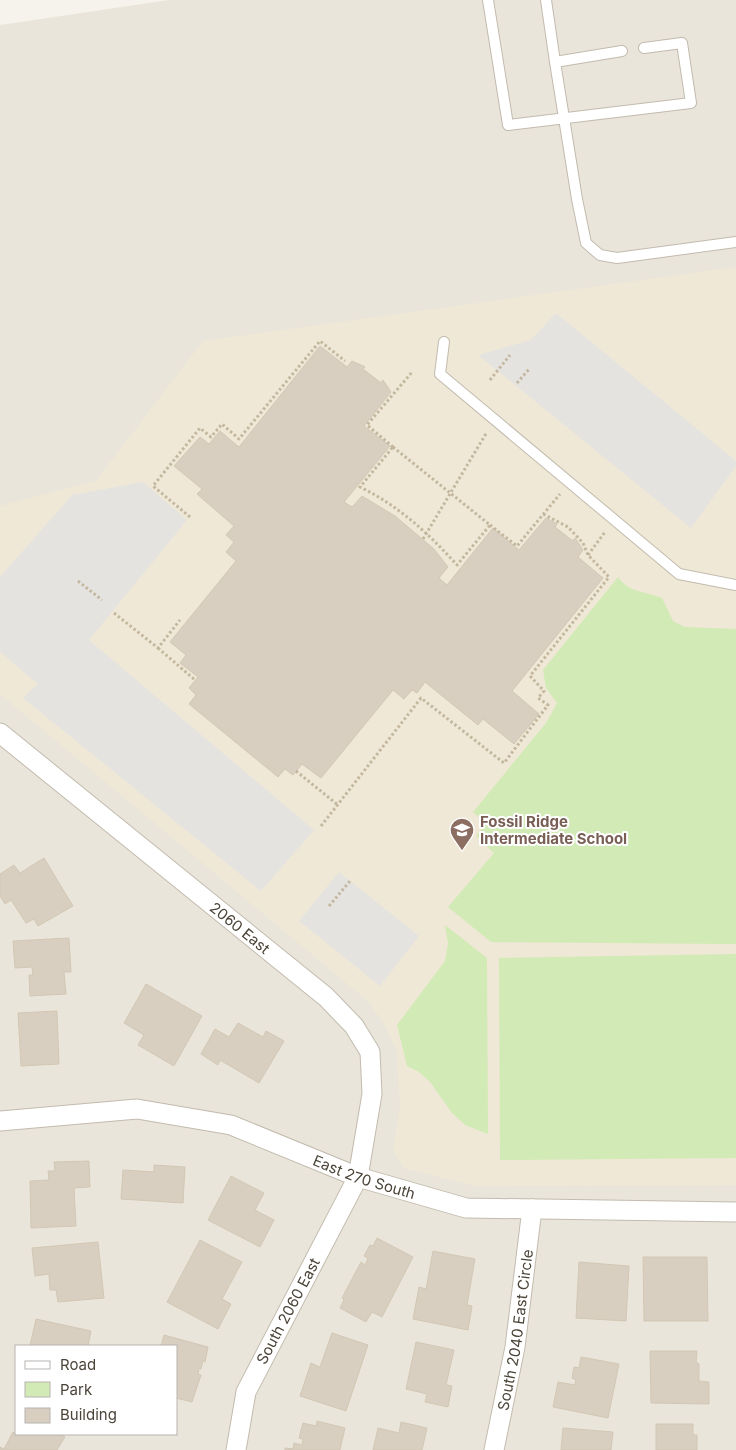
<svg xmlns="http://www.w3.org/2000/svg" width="736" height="1450" font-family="Inter,sans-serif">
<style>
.residential{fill:#eae5da;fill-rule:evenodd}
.education{fill:#efe8d6}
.green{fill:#d2eab5}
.parking{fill:#e5e3e0}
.building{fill:#d8cfc1;stroke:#d3c7b4}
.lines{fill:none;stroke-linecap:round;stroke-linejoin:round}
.service-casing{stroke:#c2bbae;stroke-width:12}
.minor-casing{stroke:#c2bbae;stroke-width:21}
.path{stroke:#c4b79f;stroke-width:3;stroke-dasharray:2.5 2.5;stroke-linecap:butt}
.service{stroke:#fff;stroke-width:10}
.minor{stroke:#fff;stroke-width:19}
.labels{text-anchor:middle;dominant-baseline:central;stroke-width:4;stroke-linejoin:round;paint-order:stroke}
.education-label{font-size:15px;font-weight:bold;fill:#785e54;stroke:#fff;text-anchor:start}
.street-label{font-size:15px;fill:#4b4439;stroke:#fff}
</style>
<rect width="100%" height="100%" fill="#f6f3ec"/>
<path class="residential" d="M169,0H736V1450H0V25ZM16,1346H176V1434H16Z"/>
<path class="education" d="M736,267V1185L475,1186L404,1168L393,1150L400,1107L397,1051L384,1024L369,1002L0,694V506L96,481L203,341Z"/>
<path class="green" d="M618,577C629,593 645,591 662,598L673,621L685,627L736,629V944L491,942L448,907L494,853L476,836L486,823L473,812L546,723L557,703L546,688L543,670Z
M445,925L487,958L488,1134L465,1125L452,1113L430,1082L419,1072L407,1066L397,1025L445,961L448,944Z
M736,954V1158L500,1160L499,958Z"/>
<path class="parking" d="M556,313L736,461V466L691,528L478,355L531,340Z
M143,482L187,520L89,640L314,830L261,891L23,698L38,684L0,652V577L72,495Z
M339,872L419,936L380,986L299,921Z"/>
<path class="building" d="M320,346L347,367L352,361L365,367L363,369L381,383L383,380L391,392L364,426L390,446L344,502L352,507L362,496L395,516L434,549L448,567L439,578L447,585L493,528L519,550L546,518L557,524L555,527L573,541L575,538L583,550L578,557L603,578L512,691L539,714L514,744L483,719L478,725L425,682L417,693L412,690L404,699L393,690L321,778L302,764L293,775L285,769L278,777L189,704L196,695L189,688L198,677L180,663L186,655L170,642L236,561L226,552L234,542L226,535L234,526L197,494L202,489L174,466L200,437L209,444L220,431L239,447Z
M44,858L73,906L38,926L34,919L26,923L11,900L5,904L0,896V874L14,865L20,873Z
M69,938L71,972H64L66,994L30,996L29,975H33L32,967L15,968L13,941Z
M146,984L202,1016L174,1066L138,1045L144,1035L124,1023Z
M57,1011L59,1064L21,1066L18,1013Z
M238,1023L263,1037L266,1031L284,1041L259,1083L220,1060L218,1065L201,1054L215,1029L229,1037Z
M89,1161L90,1187L74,1188L76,1226L31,1228L30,1181L49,1180L48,1171H55L54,1162Z
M154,1165L185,1167L183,1203L121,1199L123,1170L154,1172Z
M231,1176L264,1193L255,1210L274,1220L260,1247L208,1220Z
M377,1238L413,1257L382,1317L372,1312L366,1322L340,1308L344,1300L342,1298L361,1262L365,1265L368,1258L364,1256L370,1245L373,1246Z
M200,1240L242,1262L222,1299L231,1304L218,1329L167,1302Z
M98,1242L104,1298L58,1302L56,1290H50L49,1274L35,1276L32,1248Z
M433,1251L475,1259L467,1305L472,1306L468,1330L413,1319L419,1287L426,1289Z
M643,1257H707L708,1321H644Z
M579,1262L629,1266L626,1321L576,1318Z
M36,1319L91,1331L88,1346H30Z
M332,1333L368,1345L346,1411L300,1396L311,1363L320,1367Z
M164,1335L208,1347L205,1362L203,1361L201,1369L199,1368L198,1374L201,1375L192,1402L176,1398V1346H161Z
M416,1342L454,1350L446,1385L452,1386L448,1407L425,1402L427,1394L406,1389Z
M650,1351H697L696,1362L699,1364V1381L709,1382V1404L651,1403Z
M581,1357L619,1364L608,1418L553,1407L558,1382L575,1385L576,1380L572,1378L574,1367L579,1368Z
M317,1421L345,1428L340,1450H285V1448L293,1449L294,1443L302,1445L303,1439L299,1438L303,1423L316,1426Z
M401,1422L427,1428L422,1450H373L378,1428L399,1433Z
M656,1424H693V1435H697V1450H656Z
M563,1428L613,1432L611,1450H561Z
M13,1432L19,1435L20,1434H60L65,1437L57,1450H0V1447L4,1449Z"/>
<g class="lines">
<defs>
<path id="service" d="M488,0L508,125L691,103L682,43L644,48
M546,0L555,62L622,51
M555,62L577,199L586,243L600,255L617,258L736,242
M444,342L440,374L679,574L736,585"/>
<g id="minor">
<path id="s1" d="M0,733L326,997L354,1026L370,1052L372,1094L358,1177L246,1392L236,1450"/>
<path id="s2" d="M0,1121L137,1109L231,1125L358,1177L466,1208L736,1212"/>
<path id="s3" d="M494,1450L515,1347L532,1209"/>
</g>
</defs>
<use href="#service" class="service-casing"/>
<use href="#minor" class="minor-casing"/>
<path class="path" d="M490,380L510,355
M517,383L530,368
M393,447L490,525L457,565C428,533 399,506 360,487Z
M393,447L367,425L413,371
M190,517L153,486L200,428L211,437L222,424L239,439L320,341L345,361
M490,525L517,546L560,494
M423,539L487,432
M588,555L605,532
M78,581L102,600
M114,613L158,648L180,620
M158,648L195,680
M296,771L338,805
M321,826L421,698L504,763L548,705L538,698L544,691L530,676L609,577L588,555L583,543L568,527L543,514
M329,906L350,881"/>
<use href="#service" class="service"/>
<use href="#minor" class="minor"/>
</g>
<defs>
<symbol id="school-pin" viewBox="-11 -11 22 30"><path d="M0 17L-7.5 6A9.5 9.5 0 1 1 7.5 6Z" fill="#8d6e63" stroke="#fff"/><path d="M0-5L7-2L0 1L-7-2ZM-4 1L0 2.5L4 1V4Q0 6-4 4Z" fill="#fff"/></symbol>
</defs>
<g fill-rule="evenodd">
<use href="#school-pin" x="448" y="816" width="28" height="38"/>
</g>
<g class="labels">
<g class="education-label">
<text x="480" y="821">Fossil Ridge<tspan x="480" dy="17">Intermediate School</tspan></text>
</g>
<g class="street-label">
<text stroke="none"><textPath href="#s1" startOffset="309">2060 East</textPath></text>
<text stroke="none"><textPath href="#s2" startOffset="376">East 270 South</textPath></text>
<text transform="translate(288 1311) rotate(-62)">South 2060 East</text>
<text stroke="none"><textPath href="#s3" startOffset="122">South 2040 East Circle</textPath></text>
</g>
</g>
<rect x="15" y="1345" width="162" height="90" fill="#ffffff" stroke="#b7b4b0"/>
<rect x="25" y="1361" width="25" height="8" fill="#ffffff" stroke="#b7b4b0"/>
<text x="60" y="1370" font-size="15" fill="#4b4439">Road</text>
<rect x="25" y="1382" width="25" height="15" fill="#d2eab5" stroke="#b7b4b0"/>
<text x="60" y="1395" font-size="15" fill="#4b4439">Park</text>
<rect x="25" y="1408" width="25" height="15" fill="#d8cfc1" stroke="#b7b4b0"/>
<text x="60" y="1420" font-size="15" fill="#4b4439">Building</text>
</svg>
